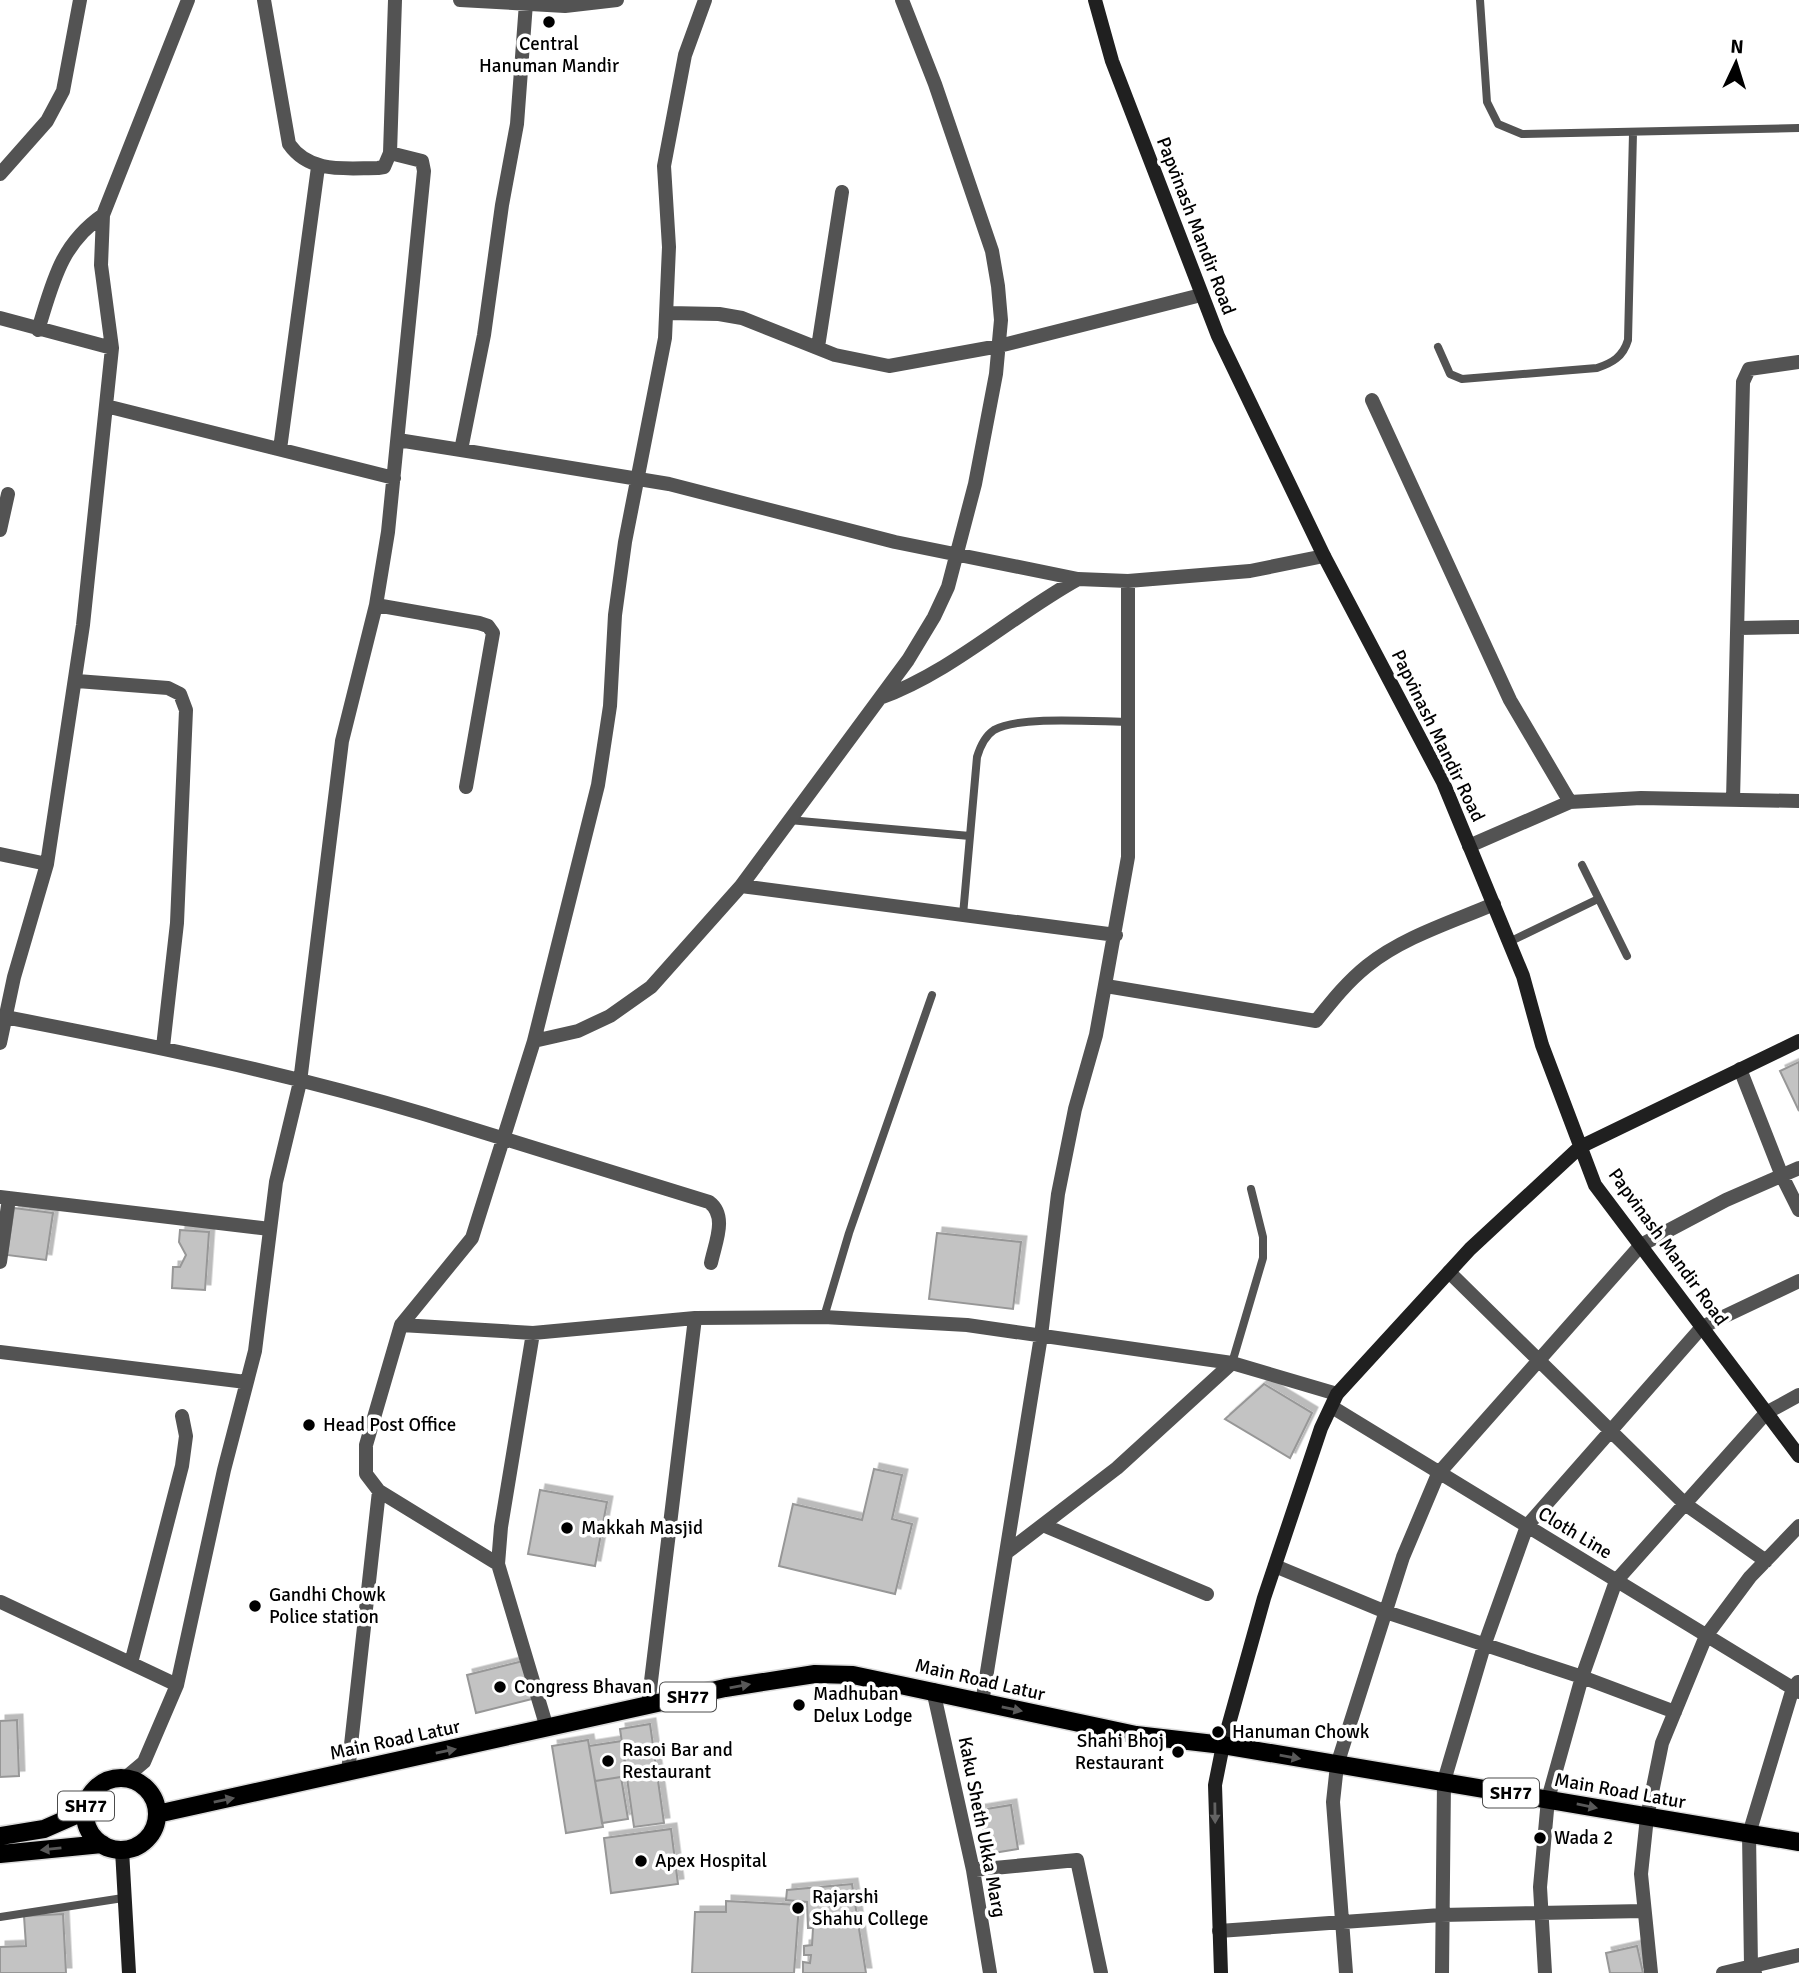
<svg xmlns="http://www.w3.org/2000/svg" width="1799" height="1973" font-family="Signika,sans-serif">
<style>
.building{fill:#c3c3c3;stroke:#979797;stroke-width:2;filter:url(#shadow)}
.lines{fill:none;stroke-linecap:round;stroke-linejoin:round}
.primary-casing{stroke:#dbdbdb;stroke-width:21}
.lane{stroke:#535353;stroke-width:8}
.street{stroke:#535353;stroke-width:14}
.secondary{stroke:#202020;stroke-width:14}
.primary{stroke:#000;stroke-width:18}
.oneway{fill:#595959}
.oneway2{fill:#636363}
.poi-dot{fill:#000;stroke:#fff;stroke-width:2.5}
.labels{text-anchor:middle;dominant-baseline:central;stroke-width:7;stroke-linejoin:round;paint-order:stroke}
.shield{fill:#fff;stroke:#4c4c4c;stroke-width:2}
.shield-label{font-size:18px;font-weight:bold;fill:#000}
.poi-label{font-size:19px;fill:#000;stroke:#fff;text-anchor:start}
.street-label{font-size:19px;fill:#000;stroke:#fff}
</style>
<defs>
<filter id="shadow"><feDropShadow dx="5.5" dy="-5.5" stdDeviation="0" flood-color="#0004"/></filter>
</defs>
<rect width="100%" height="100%" fill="#fff"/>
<path class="building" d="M1799,1062V1111L1780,1071Z
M14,1208L53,1213L46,1260L7,1255Z
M180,1230L209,1232L205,1290L172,1288L173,1267H180L186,1255L179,1242Z
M937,1233L1021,1242L1013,1309L929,1299Z
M1264,1384L1312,1413L1290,1458L1225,1419Z
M874,1469L902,1475L892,1519L912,1524L895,1594L779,1566L793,1504L862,1520Z
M540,1490L607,1502L595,1566L528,1554Z
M523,1661L532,1699L476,1713L467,1675Z
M17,1720L19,1776L0,1777V1721Z
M650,1724L664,1823L634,1827L620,1729Z
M588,1740L603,1827L566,1833L552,1746Z
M622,1741L627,1776L595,1781L589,1746Z
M621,1777L628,1819L602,1823L595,1781Z
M1011,1805L1018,1849L987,1854L980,1810Z
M671,1829L678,1884L611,1893L604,1838Z
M852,1884L866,1973H803V1962L810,1963L811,1955H804V1946L812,1945L813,1928H808L807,1902L786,1900L787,1890Z
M726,1901L799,1905L794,1973H692L695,1912H726Z
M63,1914L66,1973H0V1947L26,1946L24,1916Z
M1637,1946L1643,1973H1610L1606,1953Z"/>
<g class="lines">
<defs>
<path id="primary" d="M85 1814a36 36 0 1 1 72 0a36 36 0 1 1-72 0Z
M157,1814L725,1688L815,1674L853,1675L1136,1735L1223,1745L1799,1842
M0,1836L44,1829L85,1811
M0,1854L102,1844"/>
</defs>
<use href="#primary" class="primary-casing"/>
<path class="lane" d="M1480,0L1487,102L1498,124L1522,134L1799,128
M1438,347L1450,374L1462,379L1597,368C1612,363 1623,357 1628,340L1633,133
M789,820L970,836
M1582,865L1627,956
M963,915L977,757C980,747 985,736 994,730C1020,715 1099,722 1130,722
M1509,942L1598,899
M824,1317L849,1233L932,995
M1232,1363L1263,1258V1237L1251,1189
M0,1917L123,1898"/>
<path class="street" d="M264,0L289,144C310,174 345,168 378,168L384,167L390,153L395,0
M460,0L565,6V0
M526,3L517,124L502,205L484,335L461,450L669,484L895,542L1078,579L1128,581L1250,571L1324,556
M565,6L617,0
M0,174L47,121L63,91L80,0
M668,313L719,314L742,318L835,355L889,366L999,346L1201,295
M0,318L112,348
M38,330C53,282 60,245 103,215
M818,347L842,192
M1372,400L1510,700L1570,802
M106,406L394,478
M398,440L461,450
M280,449L318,167
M0,530L8,494
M376,605L479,623L488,626L493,633L466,787
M1739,628L1799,627
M77,681L168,688L180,694L186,710L177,923L163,1047
M880,698C952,672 1011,616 1078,579
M1733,800L1743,382L1749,369L1799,362
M1469,846L1570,802L1641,798L1799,801
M0,854L47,864
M741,886L1116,935
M1106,986L1316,1021C1332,1001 1347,982 1367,966C1403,937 1452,922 1494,904
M5,1017C146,1044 287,1073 424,1114C519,1143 614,1173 709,1202C728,1216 715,1243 711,1263
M534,1041L598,785L610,706L615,615L625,542L665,338L669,247L664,166L685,55L705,0
M0,1043L14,977L47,864L83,625L112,348L101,265L103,215L188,0
M1740,1069L1782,1176L1799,1210
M0,1197L270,1229
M0,1262L9,1198
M1449,1272L1685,1504L1766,1561
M401,1325L472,1238L534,1041L578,1031L610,1016L651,987L741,886L908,660L934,617L948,587L975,484L996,374L1001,320L998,286L992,251L935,84L902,0
M533,1333L501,1527L498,1564L379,1491L366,1474V1445L401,1325L533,1333L695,1318L824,1317L967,1325L1232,1363L1337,1394
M0,1352L246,1382
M1332,1407L1799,1692
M1043,1525L1207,1594
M1006,1553L1041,1336L1058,1194L1075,1109L1096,1035L1128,857V581
M498,1564L547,1728
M1275,1566L1386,1612L1582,1677L1675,1712
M1,1602L177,1685
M131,1663L182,1466L186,1436L182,1416
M933,1690L973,1870L990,1973
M982,1703L1006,1553L1117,1468L1232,1363
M648,1706L695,1318
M348,1772L379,1491
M125,1778L144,1762L177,1685L224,1470L255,1351L276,1182L300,1082L342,741L376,605L388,532L424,171L422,161L390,153
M973,1870L1077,1860L1101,1973
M1219,1931L1441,1915L1644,1911
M1346,1973L1333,1802L1337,1765L1403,1557L1438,1474L1641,1245L1726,1200L1799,1168
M1442,1973L1444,1781L1484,1646L1527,1526L1702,1327L1799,1281
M1545,1973L1540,1887L1548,1799L1582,1677L1616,1581L1766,1413L1799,1395
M1651,1973L1641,1874L1647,1817L1662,1743L1706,1636L1750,1577L1799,1526
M1723,1973L1799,1955
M1755,1973L1751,1966L1749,1834L1793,1688L1798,1682"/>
<path class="secondary" d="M1095,0L1112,61L1218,336L1324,556L1443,782L1523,976L1542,1045L1595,1185L1799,1456
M122,1850L129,1973
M1221,1973L1215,1785L1223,1745L1264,1598L1321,1428L1337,1394L1470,1249L1580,1147L1799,1041"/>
<use href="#primary" class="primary"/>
</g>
<defs><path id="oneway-solid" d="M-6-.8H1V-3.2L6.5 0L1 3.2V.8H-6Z" transform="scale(1.75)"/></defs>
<g class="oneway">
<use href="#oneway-solid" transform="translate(740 1686) rotate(-10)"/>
<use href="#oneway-solid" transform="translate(1012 1709) rotate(12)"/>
<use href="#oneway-solid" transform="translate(446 1751) rotate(-12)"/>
<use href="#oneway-solid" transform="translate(1290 1757) rotate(10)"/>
<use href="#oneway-solid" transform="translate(224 1800) rotate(-12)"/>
<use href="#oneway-solid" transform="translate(1587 1806) rotate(11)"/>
<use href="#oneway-solid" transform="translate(51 1849) rotate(174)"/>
</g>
<use class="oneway2" href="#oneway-solid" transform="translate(1215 1813) rotate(89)"/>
<g class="poi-dot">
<circle cx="549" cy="22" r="7"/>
<circle cx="309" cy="1425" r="7"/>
<circle cx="567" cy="1528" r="7"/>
<circle cx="255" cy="1606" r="7"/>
<circle cx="500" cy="1687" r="7"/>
<circle cx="799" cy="1705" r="7"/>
<circle cx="1218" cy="1732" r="7"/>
<circle cx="1178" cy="1752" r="7"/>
<circle cx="608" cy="1761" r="7"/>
<circle cx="1540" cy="1838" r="7"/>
<circle cx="641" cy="1861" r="7"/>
<circle cx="798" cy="1908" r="7"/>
</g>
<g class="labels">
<g class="shield">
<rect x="660" y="1682.5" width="56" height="29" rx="5"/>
<rect x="1483" y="1778.5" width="56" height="29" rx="5"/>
<rect x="58" y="1791.5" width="56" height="29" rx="5"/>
</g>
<g class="shield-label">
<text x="688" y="1697">SH77</text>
<text x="1511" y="1793">SH77</text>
<text x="86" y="1806">SH77</text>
</g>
<g class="poi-label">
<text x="549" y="44" text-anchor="middle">Central<tspan x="549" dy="22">Hanuman Mandir</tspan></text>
<text x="323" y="1425">Head Post Office</text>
<text x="581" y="1528">Makkah Masjid</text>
<text x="269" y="1595">Gandhi Chowk<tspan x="269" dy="22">Police station</tspan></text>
<text x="514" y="1687">Congress Bhavan</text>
<text x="813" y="1694">Madhuban<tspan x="813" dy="22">Delux Lodge</tspan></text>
<text x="1232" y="1732">Hanuman Chowk</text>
<text x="1164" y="1741" text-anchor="end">Shahi Bhoj<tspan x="1164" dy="22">Restaurant</tspan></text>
<text x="622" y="1750">Rasoi Bar and<tspan x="622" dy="22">Restaurant</tspan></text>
<text x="1554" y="1838">Wada 2</text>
<text x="655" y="1861">Apex Hospital</text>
<text x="812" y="1897">Rajarshi<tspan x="812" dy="22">Shahu College</tspan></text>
</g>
<g class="street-label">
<text transform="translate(1196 226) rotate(69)">Papvinash Mandir Road</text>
<text transform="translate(1438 736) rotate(64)">Papvinash Mandir Road</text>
<text transform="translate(1668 1247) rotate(54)">Papvinash Mandir Road</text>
<text transform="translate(1575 1533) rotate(31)">Cloth Line</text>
<text transform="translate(980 1680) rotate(13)">Main Road Latur</text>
<text transform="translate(395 1740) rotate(-12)">Main Road Latur</text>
<text transform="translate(1620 1791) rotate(10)">Main Road Latur</text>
<text transform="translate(982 1827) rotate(79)">Kaku Sheth Ukka Marg</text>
</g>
</g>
<g transform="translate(1736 63) rotate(4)" stroke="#ffffff" stroke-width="5" paint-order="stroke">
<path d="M0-5L12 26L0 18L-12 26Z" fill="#000000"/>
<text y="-10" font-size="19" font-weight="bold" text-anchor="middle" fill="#000000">N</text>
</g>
</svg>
